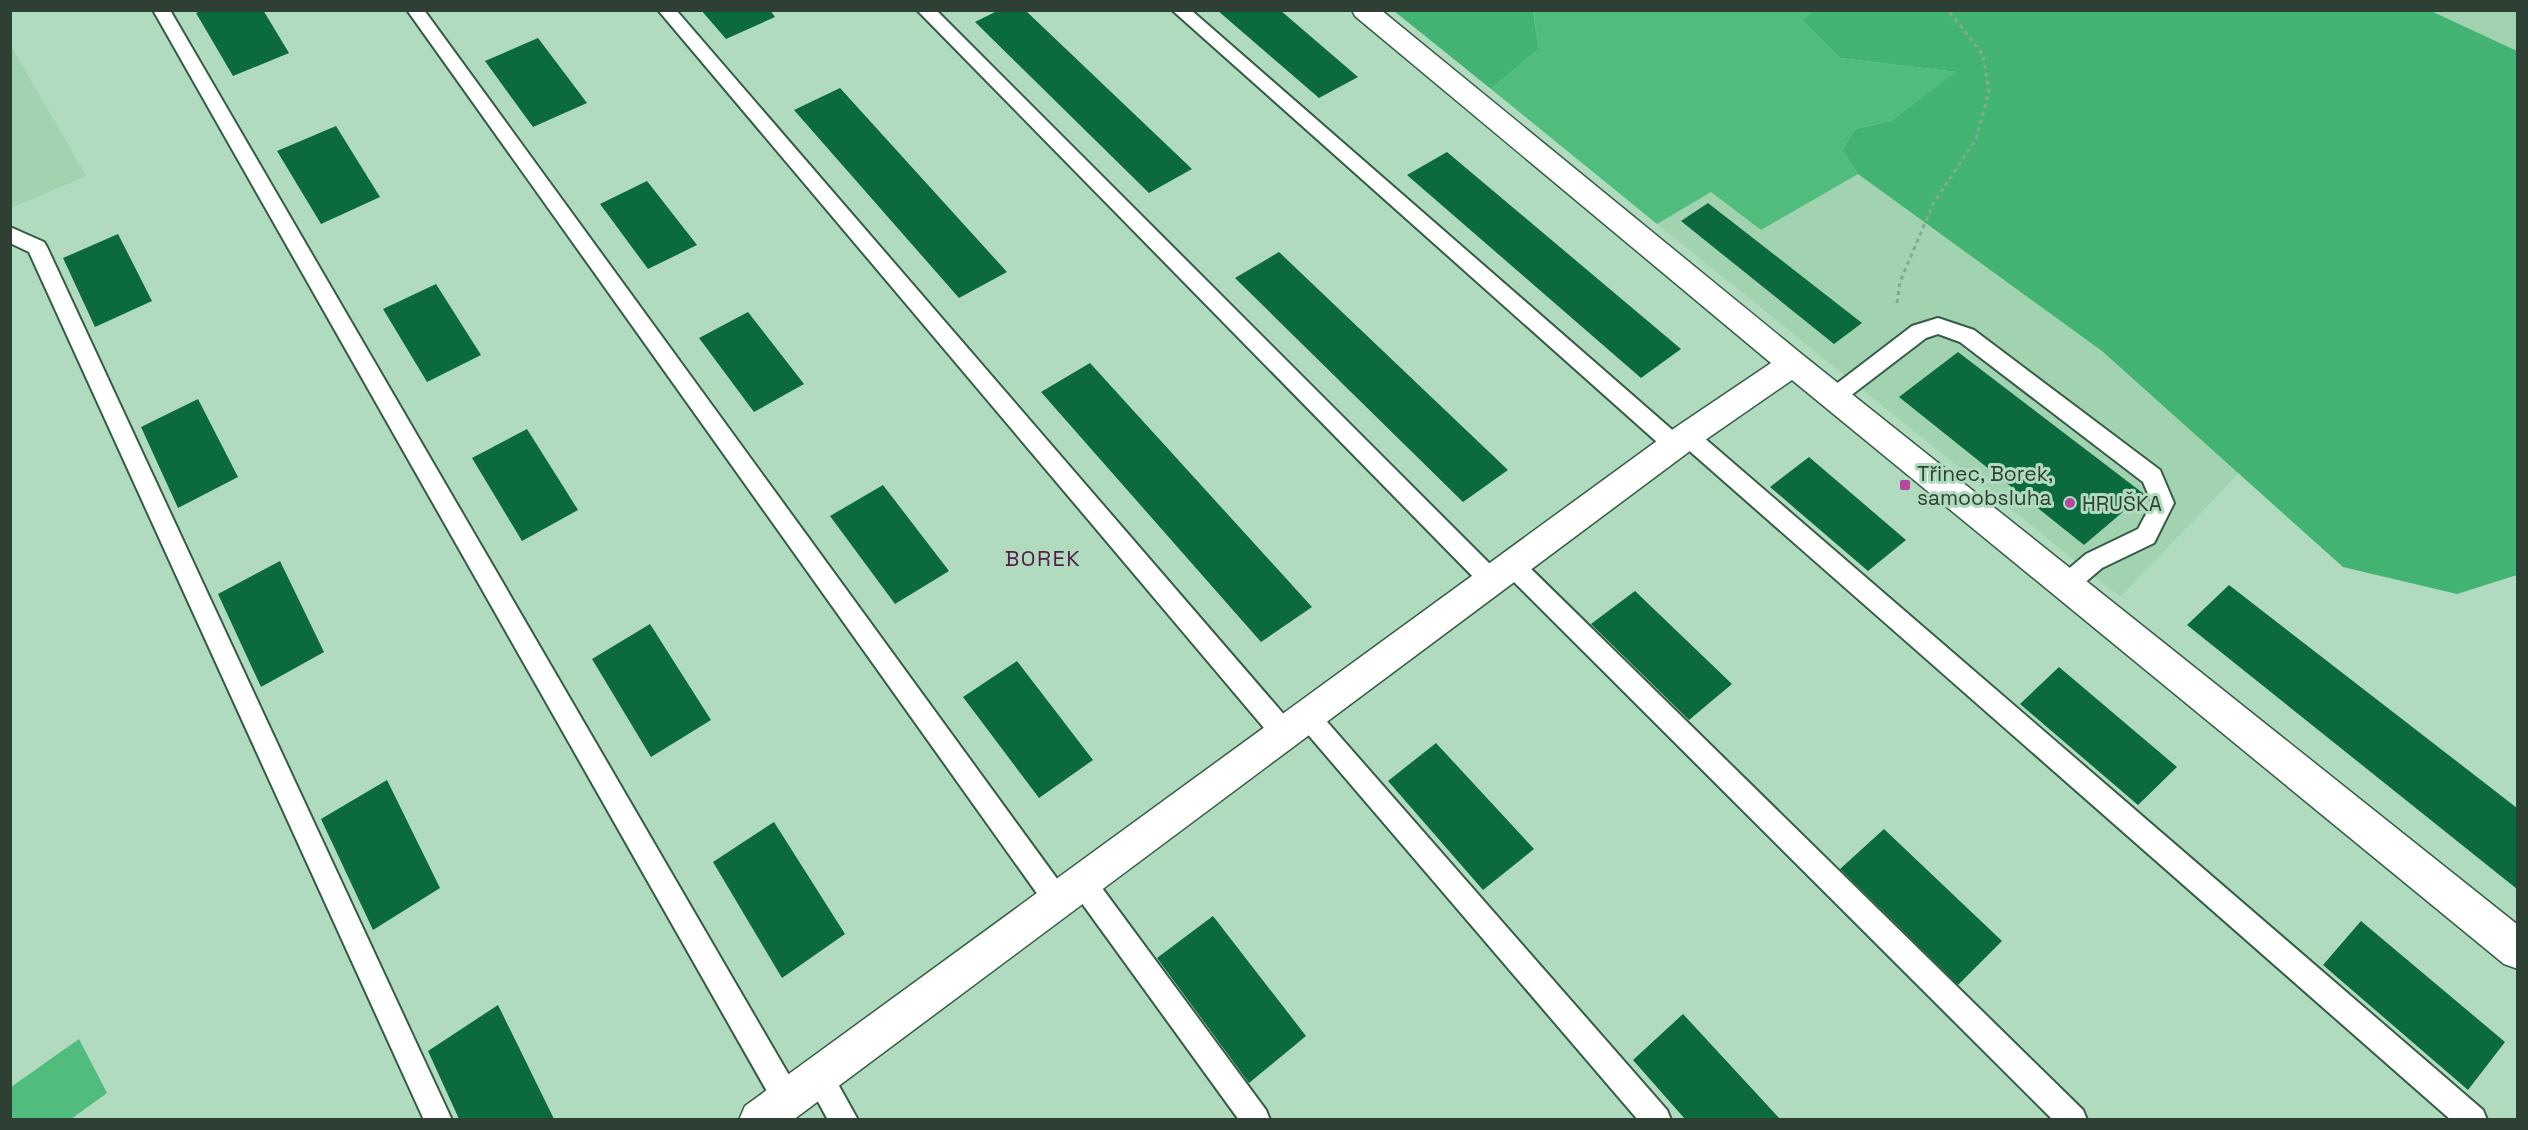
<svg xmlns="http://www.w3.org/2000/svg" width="2528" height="1130" font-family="'Space Grotesk',sans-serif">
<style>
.built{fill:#a1d3b1}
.green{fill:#50bd7f}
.forest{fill:#43b374}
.building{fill:#0b6b3e}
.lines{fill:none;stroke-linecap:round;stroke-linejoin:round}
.service-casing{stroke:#355c44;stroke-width:4}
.minor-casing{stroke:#355c44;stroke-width:3}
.path{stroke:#85a891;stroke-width:3;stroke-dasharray:4 4;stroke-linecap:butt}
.service{fill:#fff;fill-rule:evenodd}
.minor{fill:#fff;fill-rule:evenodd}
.poi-dot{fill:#b746a2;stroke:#b0dbbe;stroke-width:2}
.labels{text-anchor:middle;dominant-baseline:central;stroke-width:6;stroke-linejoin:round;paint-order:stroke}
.poi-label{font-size:21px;fill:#2e4034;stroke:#b0dbbe;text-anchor:start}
.neighbourhood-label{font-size:22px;letter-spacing:1.5px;fill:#531d49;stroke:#b0dbbe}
</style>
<rect width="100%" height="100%" fill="#b0dbbe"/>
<path class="built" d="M2431,11H2517V51Z
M10,44L86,176L11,208H10Z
M1858,174L2102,351L2239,473L2120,597L1657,224L1711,192L1761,230Z"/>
<path class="green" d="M1533,10L1813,11L1802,20L1840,58L1957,72L1891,121L1855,129L1842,150L1858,174L1761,230L1711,192L1657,224L1491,89L1539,49Z
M79,1039L107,1093L71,1119H11V1087Z"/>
<path class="forest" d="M1394,11H1533L1539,49L1491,89Z
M1813,11H2431L2517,51V575L2457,594L2343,567L2102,351L1858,174L1842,150L1855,129L1891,121L1956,72L1840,58L1802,20Z"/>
<path class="building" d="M203,10H263L289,53L233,76L196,13Z
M701,10H770L775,17L726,39Z
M999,10H1025L1192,169L1149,193L975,22Z
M1217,10H1280L1358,77L1319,98Z
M538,38L587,103L533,127L485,61Z
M840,88L1007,272L959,298L794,110Z
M336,126L380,197L321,224L277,151Z
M1447,152L1681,349L1641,378L1407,175Z
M647,181L697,245L648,269L600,204Z
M1708,203L1844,309L1862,323L1834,344L1681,221Z
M118,234L152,301L95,327L63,258Z
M1279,252L1508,470L1463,502L1235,278Z
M436,284L481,355L427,382L383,309Z
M748,312L804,384L754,412L699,338Z
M1958,352L2144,494L2084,545L1899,397Z
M1090,363L1312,607L1261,642L1041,392Z
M198,399L238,477L178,508L141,427Z
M527,429L578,510L522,541L472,458Z
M1809,457L1906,540L1868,571L1770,487Z
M883,485L949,571L895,604L830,516Z
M280,561L324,652L261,687L218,594Z
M2229,585L2517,808V889L2187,625Z
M1635,591L1732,684L1689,720L1591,624Z
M650,624L711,720L651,757L592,659Z
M1017,661L1093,760L1039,798L963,697Z
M2059,667L2177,767L2138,805L2020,704Z
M1436,743L1534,849L1483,890L1388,781Z
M387,780L440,888L373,930L321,819Z
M774,822L845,934L782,978L713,862Z
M1884,829L2002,941L1958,985L1840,869Z
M1213,916L1306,1036L1249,1083L1157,958Z
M2361,921L2505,1042L2468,1090L2323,965Z
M498,1005L554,1119H459L428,1051Z
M1683,1014L1780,1119H1685L1633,1060Z"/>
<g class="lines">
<defs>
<path id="service" d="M153,10H170L797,1089L801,1099L797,1109L787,1113L777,1109Z
M407,10H424L1066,891L1070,900L1066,909L1057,913L1048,909Z
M658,10H676L1293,725L1296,733L1293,741L1284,744L1275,741Z
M917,10H936L1499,573L1502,580L1499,587L1491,590L1483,587Z
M1172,10H1191L1677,434L1679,430L1687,427L1695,430L2483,1110L2487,1120H2451L1685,447L1683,451L1675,454L1667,451Z
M10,227L44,242L47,247L452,1120H424L29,252L10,243Z
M1938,318L1974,330L2160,470L2174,503L2154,543L2102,568L2075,591L2067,594L2059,591L2056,584L2059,577L2086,554L2138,529L2152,503L2143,482L1960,342L1938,334L1926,338L1841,403L1834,405L1827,403L1824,397L1827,391L1912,326Z
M1512,555L1520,558L2083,1110L2087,1120H2053L1504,572L1501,565L1504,558Z
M1307,705L1315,708L1667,1110L1671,1120H1638L1299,724L1295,716L1299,708Z
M1082,870L1091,873L1266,1110L1270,1120H1239L1073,891L1069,882L1073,873Z
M818,1062L828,1066L858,1120H828L804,1076L808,1066Z"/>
<path id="minor" d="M1352,10H1381L1804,356L2518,925V969L2504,964L1792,380L1698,445L793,1120H739L745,1106L1676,427L1771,363L1355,16Z"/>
</defs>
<use href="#service" class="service-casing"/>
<use href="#minor" class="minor-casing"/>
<path class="path" d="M1897,303L1900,282L1933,204L1976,139L1989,92L1983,55L1948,10"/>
<use href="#service" class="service"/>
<use href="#minor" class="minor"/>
</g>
<g class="poi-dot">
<rect x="1899" y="479" width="12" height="12" rx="3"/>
<circle cx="2070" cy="503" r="6"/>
</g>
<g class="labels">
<g class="poi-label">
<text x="1917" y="473">Třinec, Borek,<tspan x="1917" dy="24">samoobsluha</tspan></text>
<text x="2082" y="503">HRUŠKA</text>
</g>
<g class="neighbourhood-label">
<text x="1043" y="558">BOREK</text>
</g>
</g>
<rect width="2528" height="1130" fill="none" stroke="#2e4034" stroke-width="24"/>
</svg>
